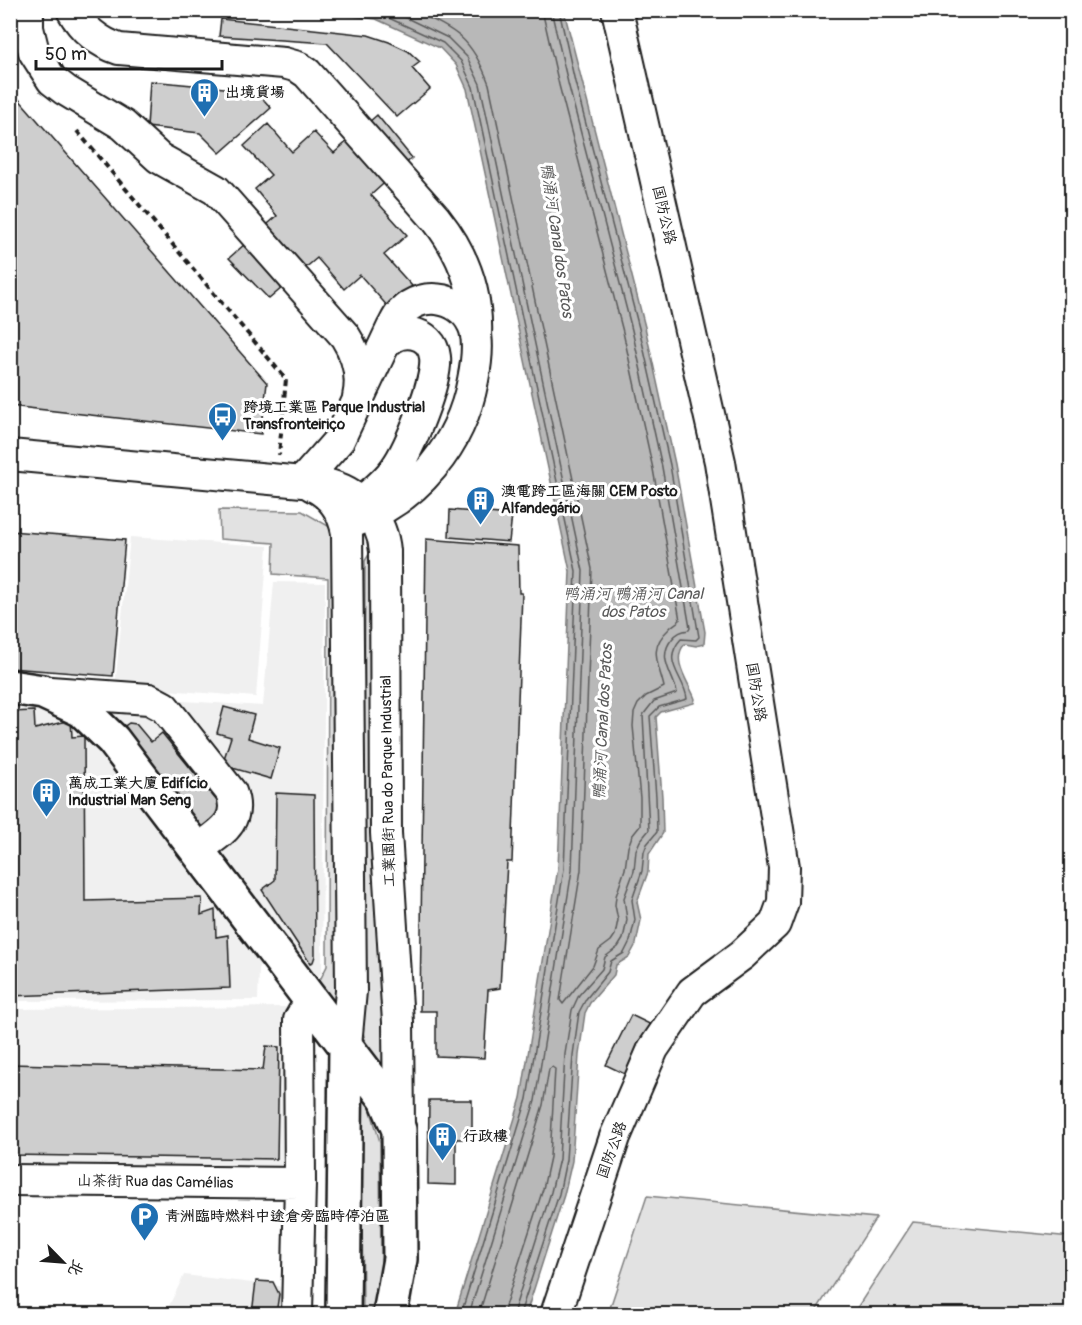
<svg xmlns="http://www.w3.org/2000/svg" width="1082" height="1325" font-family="Pangolin,'LXGW WenKai TC',sans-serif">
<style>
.built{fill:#f0f0f0}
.green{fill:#e2e2e2;stroke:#7f7f7f;stroke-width:1.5}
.water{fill:#b8b8b8;stroke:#7a7a7a;stroke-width:1.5}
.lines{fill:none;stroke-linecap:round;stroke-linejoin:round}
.shore{stroke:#5a5a5a;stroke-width:1.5}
.building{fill:#cecece;stroke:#1c1c1c;stroke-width:1.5}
.minor-casing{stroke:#1c1c1c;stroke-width:34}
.major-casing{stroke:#1c1c1c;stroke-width:38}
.path{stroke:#1c1c1c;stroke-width:4;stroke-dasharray:6 4.5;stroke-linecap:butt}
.minor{stroke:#fff;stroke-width:30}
.major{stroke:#fff;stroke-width:33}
.labels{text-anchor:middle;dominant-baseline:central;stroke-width:6;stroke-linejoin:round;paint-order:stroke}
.poi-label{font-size:15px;font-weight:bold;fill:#1c1c1c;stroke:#fff;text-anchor:start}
.street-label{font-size:15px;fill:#1c1c1c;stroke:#fff}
.water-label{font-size:16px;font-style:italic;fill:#5a5a5a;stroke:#fff}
</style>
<rect width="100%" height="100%" fill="#fff"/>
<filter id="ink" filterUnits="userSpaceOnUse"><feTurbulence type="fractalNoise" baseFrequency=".0167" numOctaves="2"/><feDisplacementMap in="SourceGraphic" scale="12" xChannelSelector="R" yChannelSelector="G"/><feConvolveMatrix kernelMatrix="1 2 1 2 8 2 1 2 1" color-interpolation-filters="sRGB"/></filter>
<g filter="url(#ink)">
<path class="built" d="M130,537L268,546L256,697L115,686Z
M274,582L325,583L322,969L320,975L314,977L106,710L104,696L263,706Z
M10,708L45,710L89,727L260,941L258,1000L11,1001Z
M285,1007V1177H11L10,1009Z
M184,1275L279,1286L284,1299L282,1314H165Z"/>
<path class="green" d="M219,510L302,511L330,527L333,536L337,1016L307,983L319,982L327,966L328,578L273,574L274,543L220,539Z
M372,549L373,566L384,1086L367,1048L363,1032L365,561Z
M361,1094H366L380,1142L381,1281L377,1314H363Z
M647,1196L876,1218L814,1314H608Z
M913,1222L1071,1237V1314H853Z"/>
<path class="water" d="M311,11H564L645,327L675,464L705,632L704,644L696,646L685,644C670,660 689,682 695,699L694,703L661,712L656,717L662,797L663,833L649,854L648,872L637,902L641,920L636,944L629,957L616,965L614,975L590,1003L585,1013L579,1055L572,1161L564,1195L526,1314H455L521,1098L558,868L570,571L467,89L456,65L440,48L376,19Z"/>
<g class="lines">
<path class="shore" d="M359,10L378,13L443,43L461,61L473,87L576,571L564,869L527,1099L461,1314
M390,10L448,38L467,57L480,84L583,571L572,870L535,1101L469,1314
M412,10C455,30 471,36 489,84L592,569L581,870L560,1000L563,1004L593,966L599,950L611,941L615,935L618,920L615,905L616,896L625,869L628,847L632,836L640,826V798L633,726L634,713L638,704L646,696L664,687C659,664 647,649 669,629C672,625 677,623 680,620L653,469L623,332L559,85L542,10
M479,1314L543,1105L549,1069L552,1067L555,1069L550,1157L543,1189L505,1306L504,1314
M513,1314L551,1192L559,1159L565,1054L572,1010L579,995L602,969L605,957L618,947L623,939L627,920L624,898L634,871L636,850L640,841L649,830L643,715L654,701L677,693C674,675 656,658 672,639C677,633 681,631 689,630L690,628L662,467L632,330L568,83L551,10
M520,1314L559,1194L566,1160L573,1055L579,1012L586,999L608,972L611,961L624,953L630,941L635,920L632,900L642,871L644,852L647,844L657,832L656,797L650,716L659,707L687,699C685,677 660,662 681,639L696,640L699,637L670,465L639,328L575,82L559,10"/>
</g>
<path class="building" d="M221,19L368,35L389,42L408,51L420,62L412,68L430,89L397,117L327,43L219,36Z
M150,81L256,91L271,108L220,153L200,133L147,127Z
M10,89L267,383L261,434L10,406Z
M377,115L412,158L371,195L407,235L384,255L412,286L389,308L360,275L344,289L317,258L269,299L229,258L277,216L255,189L271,175L244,146L268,124L292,152L314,132L334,153Z
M450,510L512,515L509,542L449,537Z
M10,531L125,540L113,676L10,668Z
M426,539L518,546L519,593H522L512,862H507L500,988L488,990L484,1058L436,1056V1011H420Z
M224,707L254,715L248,738L280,748L271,779L222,765L231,737L217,733Z
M34,711L35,729L71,720L72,737L84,736L85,901L202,898L201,915L215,910L216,937L228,935L230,988L10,996V712Z
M129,723L136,724L151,742L162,733L225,811L200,833L119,730Z
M276,793L314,795L315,956L313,962L310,963L262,890L275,880Z
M631,1015L660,1029L635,1079L606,1065Z
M266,1046L279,1047L277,1159L10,1155V1064L263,1070Z
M429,1100H472V1139H456V1185L428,1184Z
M256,1281L273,1282L279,1294L276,1314H252Z"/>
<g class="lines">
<defs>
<path id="minor" d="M28,10V28L34,52L52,80L65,90L123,125L159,158L216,190L345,336C357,355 363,375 358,397
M72,10C83,30 98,42 119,49L284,63L298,67L307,73L436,219C463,253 478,293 476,336
M10,455L324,484C357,490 382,517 385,551L386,833L398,1022L399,1128
M302,482L339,440L392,328C395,323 397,317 401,313C424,288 465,298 475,330C479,345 476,365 473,380C461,445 417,499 354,522
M311,485C332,494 343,511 347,533L351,991L346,1045
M361,502C373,492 386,482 395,469C409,450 438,380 435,357C432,330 397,325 383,347
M50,692L149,699L164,707L231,792C243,823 218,834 197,850
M10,1180L300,1183
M297,1314L300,1183L299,1020L303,1013L314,1004
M556,1314L615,1137L653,1049L692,992L742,955L775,924L783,902L784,867L720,462L617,10"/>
<path id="major" d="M10,687L43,692L82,710L113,740L386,1099L399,1130L400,1259L390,1314
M343,1314L346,1045"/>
</defs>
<use href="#minor" class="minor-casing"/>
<use href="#major" class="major-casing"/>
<path class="path" d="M77,131L286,379L279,455"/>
<use href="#minor" class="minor"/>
<use href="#major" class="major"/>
</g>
</g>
<defs>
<symbol id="building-pin" viewBox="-11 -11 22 30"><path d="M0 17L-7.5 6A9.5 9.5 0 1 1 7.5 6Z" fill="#1f6fb2" stroke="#fff"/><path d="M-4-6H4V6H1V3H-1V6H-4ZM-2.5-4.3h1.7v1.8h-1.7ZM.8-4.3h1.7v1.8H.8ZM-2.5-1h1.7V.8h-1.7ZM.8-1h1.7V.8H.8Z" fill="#fff"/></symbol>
<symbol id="bus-pin" viewBox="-11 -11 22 30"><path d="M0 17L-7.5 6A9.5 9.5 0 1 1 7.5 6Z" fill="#1f6fb2" stroke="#fff"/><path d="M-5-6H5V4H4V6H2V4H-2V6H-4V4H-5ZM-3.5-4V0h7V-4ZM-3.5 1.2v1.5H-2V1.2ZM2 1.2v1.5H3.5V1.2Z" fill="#fff"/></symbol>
<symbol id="parking-pin" viewBox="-11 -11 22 30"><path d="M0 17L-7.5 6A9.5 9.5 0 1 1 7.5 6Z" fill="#1f6fb2" stroke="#fff"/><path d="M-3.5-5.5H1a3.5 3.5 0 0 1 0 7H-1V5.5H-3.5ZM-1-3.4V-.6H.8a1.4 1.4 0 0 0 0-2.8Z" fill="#fff"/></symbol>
</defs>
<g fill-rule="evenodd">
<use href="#building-pin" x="188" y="76" width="33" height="45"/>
<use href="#bus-pin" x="206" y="400" width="33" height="45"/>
<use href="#building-pin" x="464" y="484" width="33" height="45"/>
<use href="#building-pin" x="30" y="776" width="33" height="45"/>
<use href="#building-pin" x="426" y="1120" width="33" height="45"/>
<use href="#parking-pin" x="128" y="1200" width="33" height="45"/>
</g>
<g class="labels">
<g class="poi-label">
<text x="225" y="92">出境貨場</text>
<text x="243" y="407">跨境工業區 Parque Industrial<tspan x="243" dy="17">Transfronteiriço</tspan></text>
<text x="501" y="491">澳電跨工區海關 CEM Posto<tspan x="501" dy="17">Alfandegário</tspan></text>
<text x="68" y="783">萬成工業大廈 Edifício<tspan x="68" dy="17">Industrial Man Seng</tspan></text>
<text x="463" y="1136">行政樓</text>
<text x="165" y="1216">青洲臨時燃料中途倉旁臨時停泊區</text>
</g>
<g class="street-label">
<text transform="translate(664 215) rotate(77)">国防公路</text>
<text transform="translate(756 692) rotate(81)">国防公路</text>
<text transform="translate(388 781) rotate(-91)">工業園街 Rua do Parque Industrial</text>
<text transform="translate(612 1150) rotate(-70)">国防公路</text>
<text transform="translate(155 1182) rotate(1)">山茶街 Rua das Camélias</text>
</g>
<g class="water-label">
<text transform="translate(557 240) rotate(82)">鴨涌河 Canal dos Patos</text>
<text x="633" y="594">鸭涌河 鴨涌河 Canal<tspan x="633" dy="18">dos Patos</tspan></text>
<text transform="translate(603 722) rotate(-87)">鴨涌河 Canal dos Patos</text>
</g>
</g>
<rect width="1082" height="1325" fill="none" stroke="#fff" stroke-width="36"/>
<rect x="18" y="18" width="1046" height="1289" fill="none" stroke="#1c1c1c" stroke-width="2" filter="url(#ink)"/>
<g transform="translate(63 1262) rotate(115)" stroke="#ffffff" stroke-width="4.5" paint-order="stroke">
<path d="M0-4.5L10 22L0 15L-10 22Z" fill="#1c1c1c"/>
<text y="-9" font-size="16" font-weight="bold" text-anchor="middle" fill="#1c1c1c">北</text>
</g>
<path d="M36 60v9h186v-9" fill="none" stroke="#1c1c1c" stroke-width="3"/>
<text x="45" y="60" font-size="18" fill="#1c1c1c" stroke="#ffffff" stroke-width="4.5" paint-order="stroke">50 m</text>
</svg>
